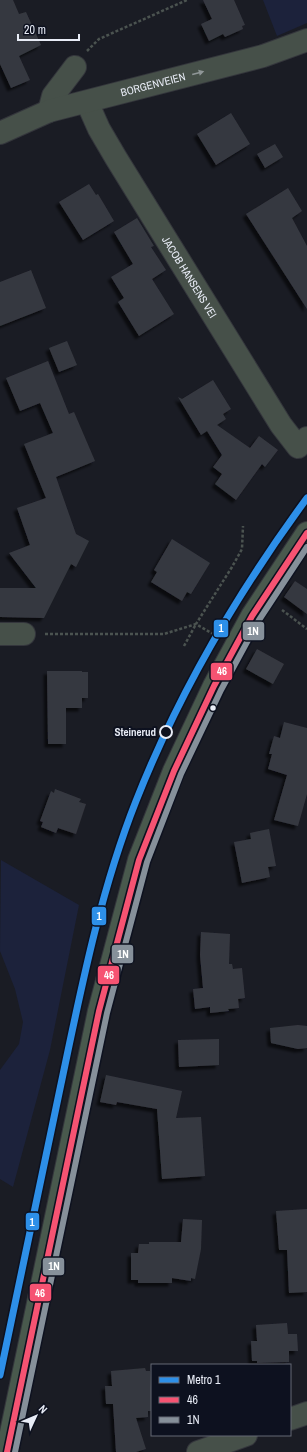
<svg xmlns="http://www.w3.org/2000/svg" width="307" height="1452" font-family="'Archivo Narrow',sans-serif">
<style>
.green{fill:#1c223b}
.building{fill:#363840;filter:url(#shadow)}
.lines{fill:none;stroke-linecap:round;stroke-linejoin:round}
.minor-casing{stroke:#34363c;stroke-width:24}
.major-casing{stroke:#34363c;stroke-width:24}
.path{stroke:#4b5350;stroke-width:2.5;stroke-dasharray:3 2;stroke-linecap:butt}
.minor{stroke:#465049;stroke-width:22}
.major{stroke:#49594d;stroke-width:22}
.bus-1-casing{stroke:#0d111f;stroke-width:9}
.bus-2-casing{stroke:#0d111f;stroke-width:9}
.bus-1{stroke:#f65372;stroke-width:6}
.bus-2{stroke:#86909a;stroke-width:6}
.metro-1-casing{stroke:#0d111f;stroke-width:10}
.metro-1{stroke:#2d8fe8;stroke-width:7}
.oneway{fill:#8f9697}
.bus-dot{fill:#e8ecf6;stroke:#0d111f;stroke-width:1.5}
.stop-dot{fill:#0d111f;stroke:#e8ecf6;stroke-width:2}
.labels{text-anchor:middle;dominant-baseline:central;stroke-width:4;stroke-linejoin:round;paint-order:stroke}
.street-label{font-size:11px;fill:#e8ecf6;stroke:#0d111f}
.stop-label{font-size:11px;font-weight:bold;fill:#e8ecf6;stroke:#0d111f;text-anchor:end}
.line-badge{stroke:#0d111f;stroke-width:1.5}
.badge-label{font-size:11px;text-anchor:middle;font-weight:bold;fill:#fff}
</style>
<defs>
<filter id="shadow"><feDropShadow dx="-3.5" dy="3.5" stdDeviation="1" flood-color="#0009"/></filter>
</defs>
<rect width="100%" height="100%" fill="#1a1c24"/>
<path class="green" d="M263,0H307V23L277,36Z
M1,860L79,905L50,1050L13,1187L0,1179V1070L19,1044L23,1022L15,989L0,951Z"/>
<path class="building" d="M0,0H13L19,14L26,12L41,45L19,56L30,80L11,88L0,64Z
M203,0H234L245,25L242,26L243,29L225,37L223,34L209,41L201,24L212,19Z
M231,113L250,144L216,165L197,134Z
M275,144L283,157L265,168L257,154Z
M89,184L96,195L98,194L114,221L83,240L59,202Z
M288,188L302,211L292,218L307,246V309L246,214Z
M137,218L154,246L151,247L166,270L152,279L174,314L139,336L118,302L124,298L111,277L133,264L114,232Z
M31,270L46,308L0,326V282Z
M67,341L77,365L59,372L49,348Z
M48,361L69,414L74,412L95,461L56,477L76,534L89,541L76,567L71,564L44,618L0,617V588H36L9,553L30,545L17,508L46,498L24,444L53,433L40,403L20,411L6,378Z
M213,380L231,409L223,414L226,419L217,425L250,448L259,436L278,450L265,467L262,464L236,500L215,484L222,474L213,467L222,455L207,431L201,435L178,397L182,399Z
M172,539L210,563L191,594L187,592L182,601L151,582L157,572L154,570Z
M295,581L307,589V614L284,597Z
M257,649L284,664L273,684L246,669Z
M47,671H82V672H88V698H82V708H66V744H48Z
M284,722L307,728V794L298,826L274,820L287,775L268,769L272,754H269L274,736L280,738Z
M55,789L81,799L79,802L86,804L76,834L58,828L56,833L41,827L43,822L40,821L51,791L54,793Z
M269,829L276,866L268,867L270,877L242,883L234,842L251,839L250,833Z
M201,932L230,934L229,964H232L233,969L242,968L245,998L238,999L239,1008L228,1009L229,1011L210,1013V1007L195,1009L193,989L203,988L200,955Z
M298,1025L307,1026V1048L298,1049L271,1043L270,1028Z
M219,1039V1065L179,1067L178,1040Z
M106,1075L182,1091L176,1118L201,1117L205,1176L162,1179L157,1109L117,1102L116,1105L100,1102Z
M307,1209V1292L289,1293L287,1250H279L276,1211Z
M183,1219L202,1220L201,1249L195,1279L191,1278V1281L172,1278V1283H138V1280H131V1253H138L139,1244H149V1242H181Z
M287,1323L288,1334H297L298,1351H289V1362L257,1363V1361H252L251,1341H257L256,1325Z
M145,1368L146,1371H150L152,1411H148V1417L136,1418L146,1449L136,1452H116L113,1404H106L105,1386H112L111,1371Z"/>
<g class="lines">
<defs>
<g id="minor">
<path id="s1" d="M87,102L99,129L116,158L281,425L298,447L307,438"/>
<path d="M49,111L53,96L75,67"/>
<path id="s2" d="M0,133L49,111L263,56L307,40"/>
<path d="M0,634H24"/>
<path d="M290,1419L307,1413"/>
<path d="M198,1452L246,1435"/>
</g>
<path id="major" d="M7,1452L99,1011L139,860L174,771L214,686L252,616L307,533"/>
</defs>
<use href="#minor" class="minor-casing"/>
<use href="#major" class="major-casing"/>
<path class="path" d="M87,51L99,39L187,0
M282,610L307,629
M45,634H164L196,624
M218,637L196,624L232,567L242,549L243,526
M184,646L196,624"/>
<use href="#minor" class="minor"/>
<use href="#major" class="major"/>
<defs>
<path id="bus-1" d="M7,1452L99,1011L139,860L174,771L214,686L252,616L307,533"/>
<path id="bus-2" d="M15,1452L107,1013L147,862L181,774L221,690L259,620L307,547"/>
</defs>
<use href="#bus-1" class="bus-1-casing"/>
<use href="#bus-2" class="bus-2-casing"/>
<use href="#bus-1" class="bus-1"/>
<use href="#bus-2" class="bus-2"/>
<defs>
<path id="metro-1" d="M0,1375C21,1278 41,1181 61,1084C81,989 100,892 136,801C179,692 238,592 307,498"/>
</defs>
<use href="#metro-1" class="metro-1-casing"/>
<use href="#metro-1" class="metro-1"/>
</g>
<defs><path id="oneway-solid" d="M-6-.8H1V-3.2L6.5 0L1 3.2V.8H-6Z"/></defs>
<use class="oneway" href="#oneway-solid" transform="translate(198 73) rotate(-15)"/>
<circle class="bus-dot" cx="213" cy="708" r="3.5"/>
<circle class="stop-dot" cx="166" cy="732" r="6"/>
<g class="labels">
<g class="street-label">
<text stroke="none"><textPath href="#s2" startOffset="161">BORGENVEIEN</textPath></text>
<text stroke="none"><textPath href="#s1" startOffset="203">JACOB HANSENS VEI</textPath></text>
</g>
<g class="stop-label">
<text x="156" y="732">Steinerud</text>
</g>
</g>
<g class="line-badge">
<rect x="213" y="619" width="16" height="19" rx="4" fill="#2d8fe8"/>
<rect x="242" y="621" width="23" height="20" rx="4" fill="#86909a"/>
<rect x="210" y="662" width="23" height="19" rx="4" fill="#f65372"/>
<rect x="91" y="906" width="16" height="20" rx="4" fill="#2d8fe8"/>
<rect x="111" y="944" width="23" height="20" rx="4" fill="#86909a"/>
<rect x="97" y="965" width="23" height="20" rx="4" fill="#f65372"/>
<rect x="25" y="1212" width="15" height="19" rx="4" fill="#2d8fe8"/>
<rect x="42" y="1257" width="23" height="19" rx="4" fill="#86909a"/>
<rect x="29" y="1283" width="23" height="19" rx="4" fill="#f65372"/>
</g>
<g class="badge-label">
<text x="221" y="632">1</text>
<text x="253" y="635">1N</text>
<text x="222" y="675">46</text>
<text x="99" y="920">1</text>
<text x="123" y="958">1N</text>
<text x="109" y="979">46</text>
<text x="32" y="1226">1</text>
<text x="54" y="1270">1N</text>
<text x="40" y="1297">46</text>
</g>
<rect x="151" y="1364" width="140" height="72" fill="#0d111f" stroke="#656975"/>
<rect x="159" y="1377" width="20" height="6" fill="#2d8fe8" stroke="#656975"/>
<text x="187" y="1384" font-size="12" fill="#e8ecf6">Metro 1</text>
<rect x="159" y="1397" width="20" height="6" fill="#f65372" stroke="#656975"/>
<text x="187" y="1404" font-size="12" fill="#e8ecf6">46</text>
<rect x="159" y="1417" width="20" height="6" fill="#86909a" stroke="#656975"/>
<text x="187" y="1424" font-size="12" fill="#e8ecf6">1N</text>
<g transform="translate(36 1416) rotate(46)" stroke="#0d111f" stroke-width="3" paint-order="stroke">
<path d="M0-3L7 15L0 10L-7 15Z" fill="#e8ecf6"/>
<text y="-6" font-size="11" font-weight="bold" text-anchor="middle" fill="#e8ecf6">N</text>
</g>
<path d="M18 34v6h61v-6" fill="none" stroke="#e8ecf6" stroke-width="2"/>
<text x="24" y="34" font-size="12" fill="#e8ecf6" stroke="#0d111f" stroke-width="3" paint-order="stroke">20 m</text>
</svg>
